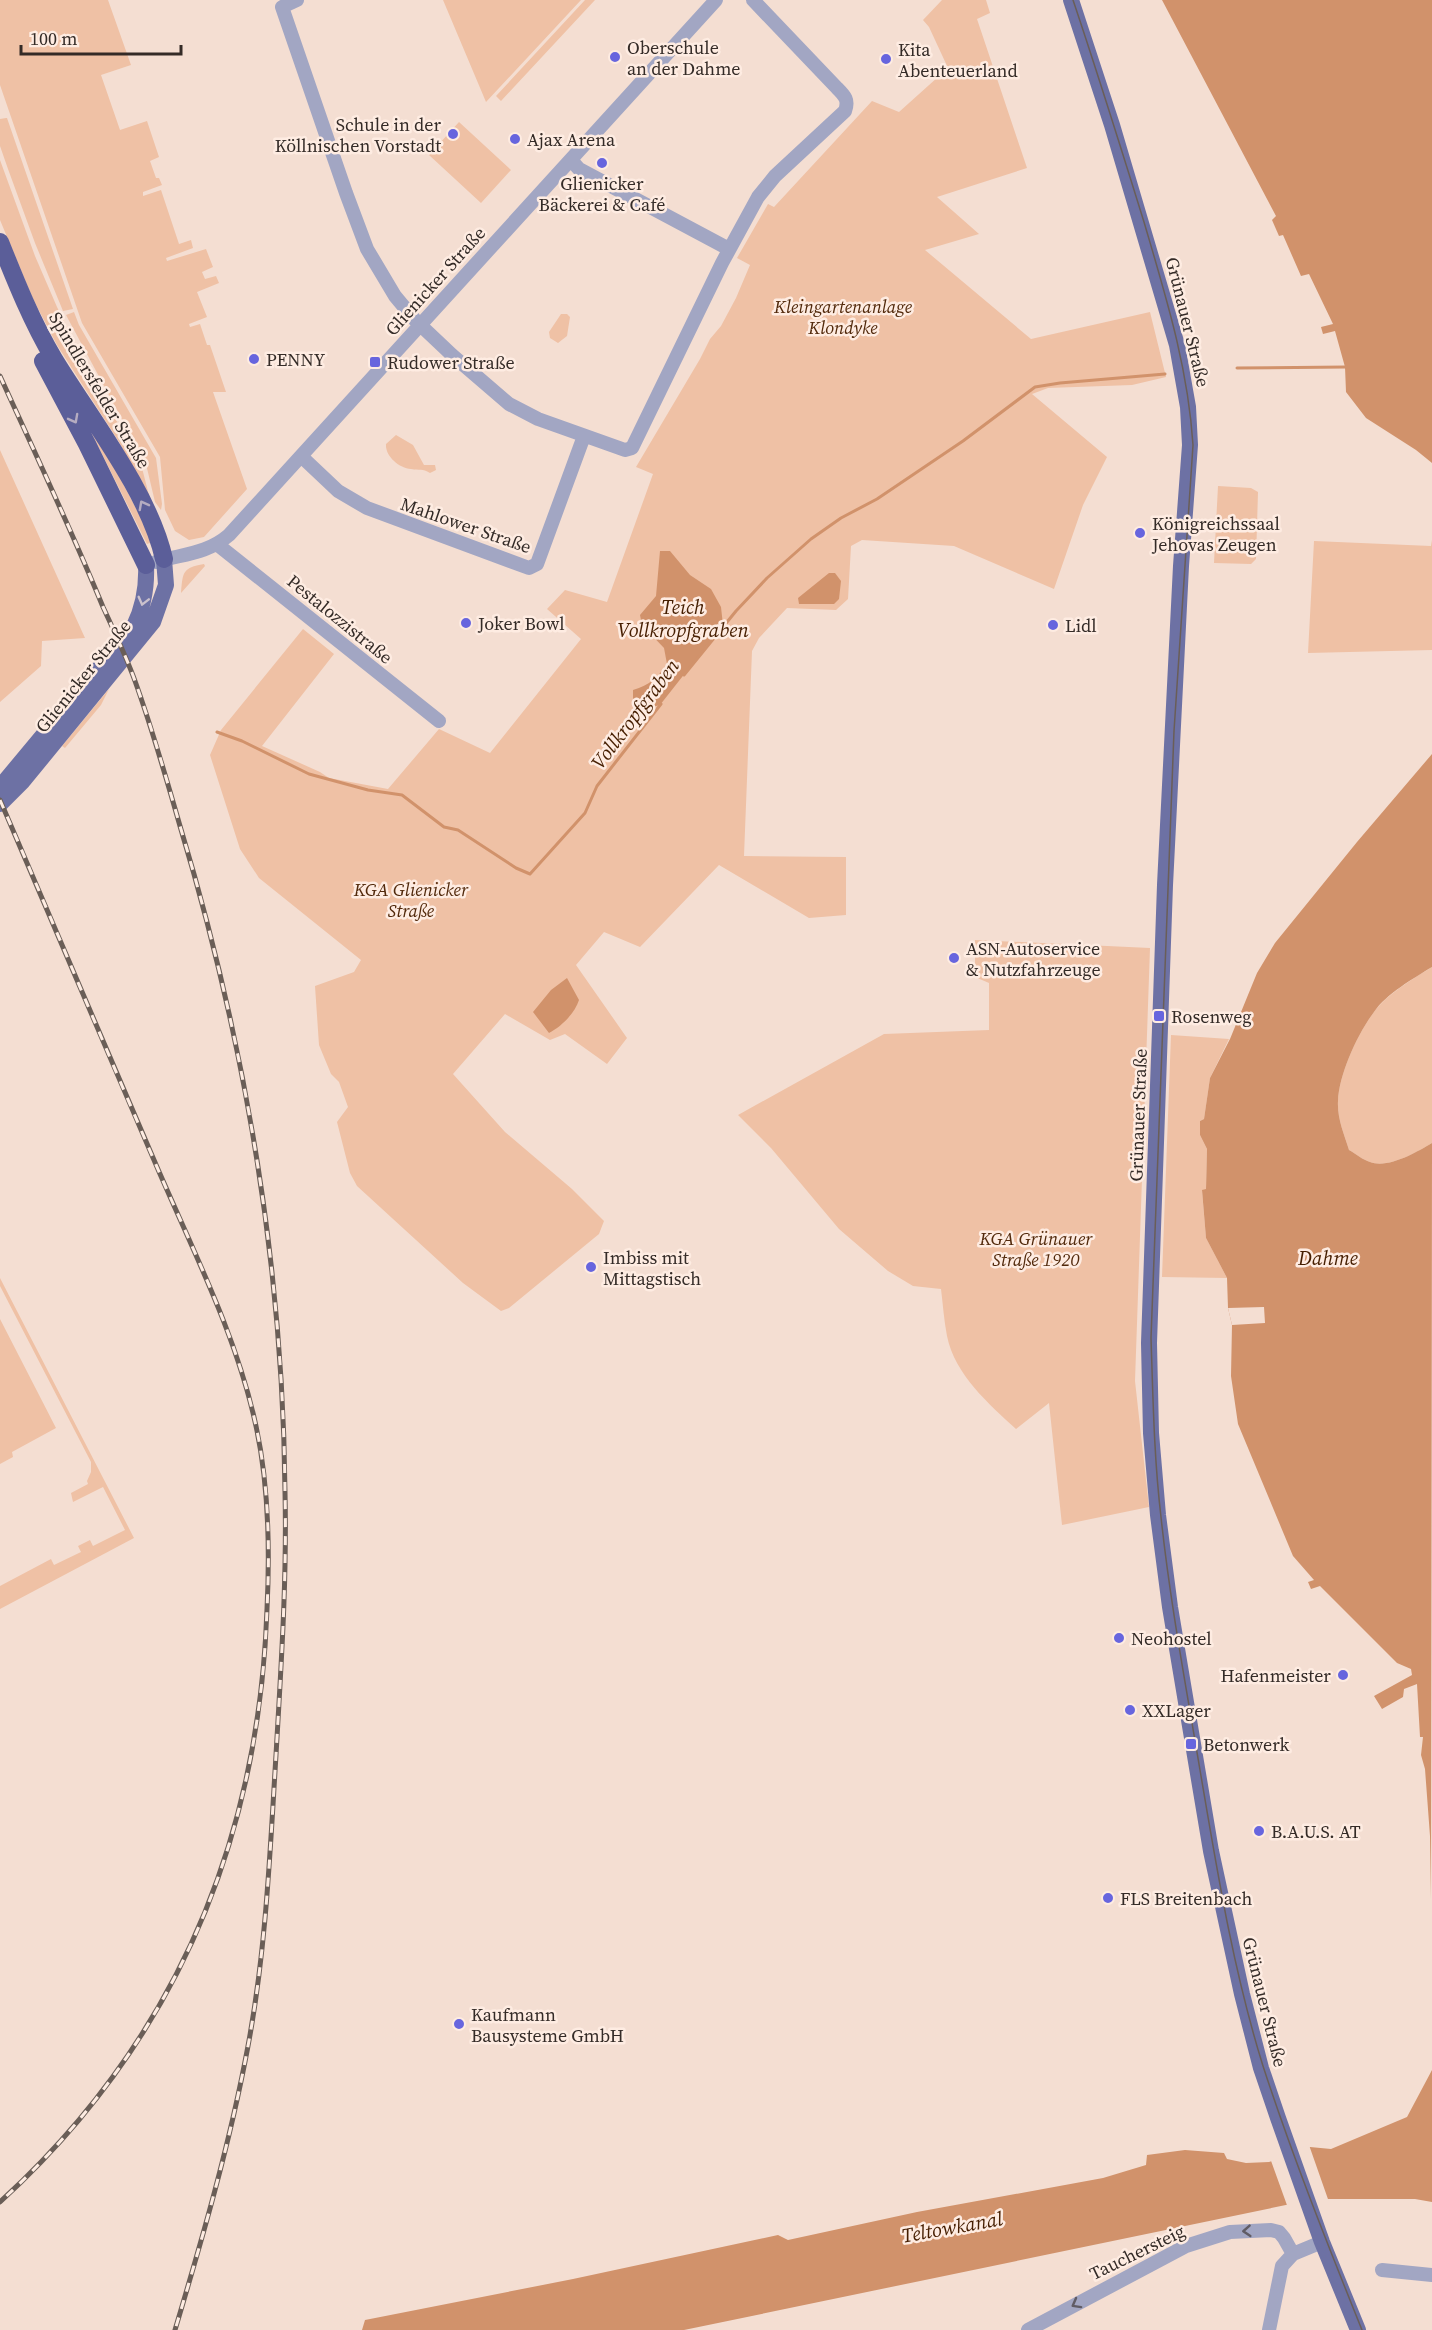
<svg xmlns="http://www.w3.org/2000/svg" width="1432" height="2330" font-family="'Source Serif 4',serif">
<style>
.green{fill:#efc1a5}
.water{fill:#d1926b}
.pier{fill:#f4ded2}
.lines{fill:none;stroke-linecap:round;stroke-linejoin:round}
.stream{stroke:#d1926b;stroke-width:3}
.minor{stroke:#a2a6c3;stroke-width:14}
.major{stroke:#6d71a4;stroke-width:16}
.highway{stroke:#5b5e99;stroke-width:18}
.tram{stroke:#6a5e57;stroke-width:1.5}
.rail-casing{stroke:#6a5e57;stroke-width:5}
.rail{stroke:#feece2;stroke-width:3;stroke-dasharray:9;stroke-linecap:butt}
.oneway{stroke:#b5acc1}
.oneway2{stroke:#cbc1cc}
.oneway3{stroke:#605c65}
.poi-dot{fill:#6765de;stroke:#feece2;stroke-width:2}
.labels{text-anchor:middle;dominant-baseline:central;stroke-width:5;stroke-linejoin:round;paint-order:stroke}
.poi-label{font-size:18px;fill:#342b27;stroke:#feece2;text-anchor:start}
.street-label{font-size:18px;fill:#342b27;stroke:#feece2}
.park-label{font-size:18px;font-style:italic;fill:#52290b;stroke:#feece2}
.water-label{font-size:20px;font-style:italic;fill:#461e00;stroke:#feece2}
</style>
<rect width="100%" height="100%" fill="#f4ded2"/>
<path class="green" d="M0,0H108L131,65L101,75L120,130L147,121L159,157L150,161L156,178H159L162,185L143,192V196L161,190L179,244L191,240L193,248L166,258L167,261L206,249L213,267L202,272L205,279L216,276L219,283L197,292L207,317L189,324L190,327L200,324L207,345H210L226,392H213L247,489L204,537L189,540L175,531L165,510L160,457L82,323L0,85Z
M443,0H581L486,102Z
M585,0H595L501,101L496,96Z
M942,0H986L990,13L977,19L1027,168L937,197L979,234L925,250L1031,339L1150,312L1166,377L1132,385L1048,388L1032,394L1107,457L1083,505L1054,589L954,546L862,540L851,546L848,599L836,610L787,608L759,638L752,651L744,856L846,857V915L809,918L719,865L640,947L604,932L576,965L627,1038L607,1064L565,1034L550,1040L505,1014L453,1074L505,1132L572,1189L604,1221L599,1234L509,1308L501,1311L463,1283L357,1186L350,1173L337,1122L348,1107L339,1082L331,1074L319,1045L315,986L354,972L361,960L259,878L240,849L210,755L221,730L303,629L334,654L262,746L320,772L329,778L388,789L439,729L490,753L581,639L547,609L565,590L607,602L653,474L636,467L700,359L710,339L721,326L736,298L750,265L737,258L768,204L774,207L872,101L899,112L948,68L929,27L923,20Z
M6,118H7L73,309L63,311L35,243L8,169L0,146V119Z
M459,122L511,170L481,203L429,155Z
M0,160L35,256L57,307L76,346L142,468L153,511L119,442L57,345L33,299L0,220Z
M74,312L79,325L156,458L162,504L161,510L155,502L146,464L66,315Z
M561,314H567L570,317L567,336L558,343L550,338L549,332Z
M82,414L105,448L153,542L147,544Z
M396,435L413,445L424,465H435L436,470L430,473C422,468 420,471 411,469C399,468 385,456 386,444Z
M0,450L85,638L42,641L41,666L0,702Z
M1218,486L1251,488L1258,492L1256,559L1251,564L1214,563Z
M1432,540V650L1308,653L1314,541L1431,546Z
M204,564L205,566L181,593C183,572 182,568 204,564Z
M109,689L101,705L65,748L62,746Z
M975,940L1150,948L1135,1381L1149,1507L1062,1525L1049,1403L1016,1429C989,1404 955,1375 947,1336C944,1321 943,1305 941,1289L913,1286L888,1271L839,1229L771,1148L738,1115L884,1034L989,1030V983L975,977Z
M1432,967V1143C1417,1152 1388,1169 1370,1162C1363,1160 1356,1154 1349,1150C1344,1134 1337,1118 1338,1101C1339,1074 1358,1033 1374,1012C1386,995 1414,978 1432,967Z
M1171,1035L1229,1039L1210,1078L1204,1119L1200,1121V1135L1207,1149L1206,1190L1202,1191L1206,1238L1227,1278L1162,1277Z
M0,1278L134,1538L0,1609V1586L51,1559L54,1565L81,1552L78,1546L90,1540L93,1546L125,1530L103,1487L73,1502L71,1493L88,1484L87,1481L91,1472V1462L0,1286Z
M0,1319L56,1428L12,1452L13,1457L0,1464Z"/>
<path class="water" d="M1162,0H1432V463L1416,450L1366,418L1346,392L1345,367L1335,331L1323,334L1321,327L1333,324L1309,274L1301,276L1283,235L1279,236L1272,220L1276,216Z
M660,551H670L690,575L711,589L721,607L723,625L660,705L645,709L633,701V690C650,685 657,678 667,664L664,648L642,625L640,615L656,596Z
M829,573H835L841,581L839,599L834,604H799L798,598Z
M1432,754V967C1414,978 1386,994 1374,1012C1358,1033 1339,1074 1338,1101C1337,1118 1344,1134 1349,1150C1356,1154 1363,1160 1370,1162C1388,1169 1417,1152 1432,1143L1431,1899L1430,1836L1425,1769L1421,1755L1423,1737H1420L1417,1684L1404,1689L1403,1697L1382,1709L1374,1696L1412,1675L1411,1669L1397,1663L1320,1586L1311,1589L1308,1582L1314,1580L1293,1556L1238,1424L1231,1376L1232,1325L1228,1308L1227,1278L1206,1238L1202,1190L1206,1189L1207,1149L1200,1135V1121L1204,1119L1210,1078L1230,1039L1257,973L1275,943L1357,842Z
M567,978L579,1000C575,1013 561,1027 549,1033L533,1012L551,990Z
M1432,2070V2202L1415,2199H1315L684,2330H362L365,2320L573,2279L778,2235L788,2240L917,2212L1103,2178L1146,2165L1147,2155L1185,2150L1224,2153L1227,2159L1246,2163L1269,2162L1310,2147L1331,2149L1407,2117Z"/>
<path class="pier" d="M1264,1307L1265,1323L1232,1325L1228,1308Z
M1309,2145L1329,2202H1315L1288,2208L1270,2158Z"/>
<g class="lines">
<path class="stream" d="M1237,368L1346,367
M684,675L736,611L767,578L811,539L841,518L877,499L963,441L1035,387L1060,383L1165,374
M217,732L242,741L309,774L368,790L402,795L444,827L458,830L516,868L530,874L585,813L597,786L661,704"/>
<path class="minor" d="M297,0L282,7L346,193L367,249L395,296L415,320L452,355L509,404L538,419L625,450L632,448L722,263L758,197L775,176L845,111C849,100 845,96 837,88L753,0
M571,160L579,169L729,249
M302,457L338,491L367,508L529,568L537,564L584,436
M218,545L439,721
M156,562C182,554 207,554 229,535L716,0
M1382,2270L1432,2275
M1028,2330L1186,2246L1230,2232L1271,2230L1279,2232L1284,2238L1293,2254
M1269,2330L1282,2266L1293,2254L1322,2242"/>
<path class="major" d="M1071,0L1112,125L1177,345L1188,407L1190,445L1181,566L1165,885L1149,1343L1151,1433L1158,1515L1170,1607L1211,1851L1242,1994L1261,2068L1278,2118L1322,2242L1358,2330
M0,787L134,626C144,606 147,587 146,565
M0,804L23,781L153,622L166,585L164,559"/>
<path class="highway" d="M0,242C16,282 32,322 54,359C90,418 149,492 164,559
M43,361L87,444L146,565"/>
<path class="tram" d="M1073,0C1098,74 1121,148 1144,222C1166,297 1188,367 1193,445L1174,731L1151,1338C1153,1398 1154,1458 1161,1517C1170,1602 1186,1686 1200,1770C1217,1870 1233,1970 1263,2066C1292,2155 1327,2243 1362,2330"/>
<defs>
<path id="rail" d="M0,376C35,453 71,529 103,607C114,631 126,656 135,681C152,728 166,777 180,826C245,1042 283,1266 285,1492C287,1580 281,1667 276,1755C270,1852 266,1950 248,2046C230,2143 203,2236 175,2330
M0,800C52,920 102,1040 154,1160C191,1247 236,1333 256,1426C269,1486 270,1548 267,1609C259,1843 174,2043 0,2202"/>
</defs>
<use href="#rail" class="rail-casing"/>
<use href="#rail" class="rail"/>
</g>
<defs><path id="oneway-chevron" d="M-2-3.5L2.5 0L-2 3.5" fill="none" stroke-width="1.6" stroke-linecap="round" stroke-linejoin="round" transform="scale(1.5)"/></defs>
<g class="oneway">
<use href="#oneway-chevron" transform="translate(74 419) rotate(62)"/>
<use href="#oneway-chevron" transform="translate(143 505) rotate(-118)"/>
</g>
<use class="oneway2" href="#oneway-chevron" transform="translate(143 601) rotate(104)"/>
<g class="oneway3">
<use href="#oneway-chevron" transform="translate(1247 2231) rotate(176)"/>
<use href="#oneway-chevron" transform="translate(1076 2304) rotate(151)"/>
</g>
<g class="poi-dot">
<circle cx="615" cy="57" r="6"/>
<circle cx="886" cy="59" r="6"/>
<circle cx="453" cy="134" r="6"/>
<circle cx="515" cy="139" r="6"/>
<circle cx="602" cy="163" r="6"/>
<circle cx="254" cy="359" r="6"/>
<rect x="369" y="356" width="12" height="12" rx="3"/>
<circle cx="1140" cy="533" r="6"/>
<circle cx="466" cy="623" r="6"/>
<circle cx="1053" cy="625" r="6"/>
<circle cx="954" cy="958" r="6"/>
<rect x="1153" y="1010" width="12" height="12" rx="3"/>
<circle cx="591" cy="1267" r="6"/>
<circle cx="1119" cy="1638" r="6"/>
<circle cx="1343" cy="1675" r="6"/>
<circle cx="1130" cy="1710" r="6"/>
<rect x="1185" y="1738" width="12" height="12" rx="3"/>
<circle cx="1259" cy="1831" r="6"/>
<circle cx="1108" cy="1898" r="6"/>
<circle cx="459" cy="2024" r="6"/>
</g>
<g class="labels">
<g class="poi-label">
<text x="627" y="47">Oberschule<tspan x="627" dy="21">an der Dahme</tspan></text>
<text x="898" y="49">Kita<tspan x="898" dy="21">Abenteuerland</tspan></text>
<text x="441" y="124" text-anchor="end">Schule in der<tspan x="441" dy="21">Köllnischen Vorstadt</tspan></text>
<text x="527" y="139">Ajax Arena</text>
<text x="602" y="183" text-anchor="middle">Glienicker<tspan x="602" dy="21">Bäckerei &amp; Café</tspan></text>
<text x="266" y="359">PENNY</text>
<text x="387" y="362">Rudower Straße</text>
<text x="1152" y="523">Königreichssaal<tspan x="1152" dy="21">Jehovas Zeugen</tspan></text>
<text x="478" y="623">Joker Bowl</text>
<text x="1065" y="625">Lidl</text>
<text x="966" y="948">ASN-Autoservice<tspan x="966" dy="21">&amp; Nutzfahrzeuge</tspan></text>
<text x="1171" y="1016">Rosenweg</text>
<text x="603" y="1257">Imbiss mit<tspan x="603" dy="21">Mittagstisch</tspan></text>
<text x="1131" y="1638">Neohostel</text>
<text x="1331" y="1675" text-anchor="end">Hafenmeister</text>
<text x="1142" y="1710">XXLager</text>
<text x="1203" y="1744">Betonwerk</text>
<text x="1271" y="1831">B.A.U.S. AT</text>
<text x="1120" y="1898">FLS Breitenbach</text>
<text x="471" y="2014">Kaufmann<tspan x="471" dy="21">Bausysteme GmbH</tspan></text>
</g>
<g class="street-label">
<text transform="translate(435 281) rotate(-48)">Glienicker Straße</text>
<text transform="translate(1188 322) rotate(76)">Grünauer Straße</text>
<text transform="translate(100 390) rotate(59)">Spindlersfelder Straße</text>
<text transform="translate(466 525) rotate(19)">Mahlower Straße</text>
<text transform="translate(340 619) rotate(39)">Pestalozzistraße</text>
<text transform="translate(83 676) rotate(-51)">Glienicker Straße</text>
<text transform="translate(1138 1115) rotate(-88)">Grünauer Straße</text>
<text transform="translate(1265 2002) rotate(76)">Grünauer Straße</text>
<text transform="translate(1137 2252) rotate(-26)">Tauchersteig</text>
</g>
<g class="park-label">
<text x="843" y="306">Kleingartenanlage<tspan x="843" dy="21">Klondyke</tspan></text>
<text x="411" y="889">KGA Glienicker<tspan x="411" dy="21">Straße</tspan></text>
<text x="1036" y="1238">KGA Grünauer<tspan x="1036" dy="21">Straße 1920</tspan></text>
</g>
<g class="water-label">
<text x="683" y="607">Teich<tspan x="683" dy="23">Vollkropfgraben</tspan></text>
<text transform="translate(635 714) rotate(-53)">Vollkropfgraben</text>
<text x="1328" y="1258">Dahme</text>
<text transform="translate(952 2227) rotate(-10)">Teltowkanal</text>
</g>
</g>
<path d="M21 45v9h160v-9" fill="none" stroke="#342b27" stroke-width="3"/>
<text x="30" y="45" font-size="18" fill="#342b27" stroke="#feece2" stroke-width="4.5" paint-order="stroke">100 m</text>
</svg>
